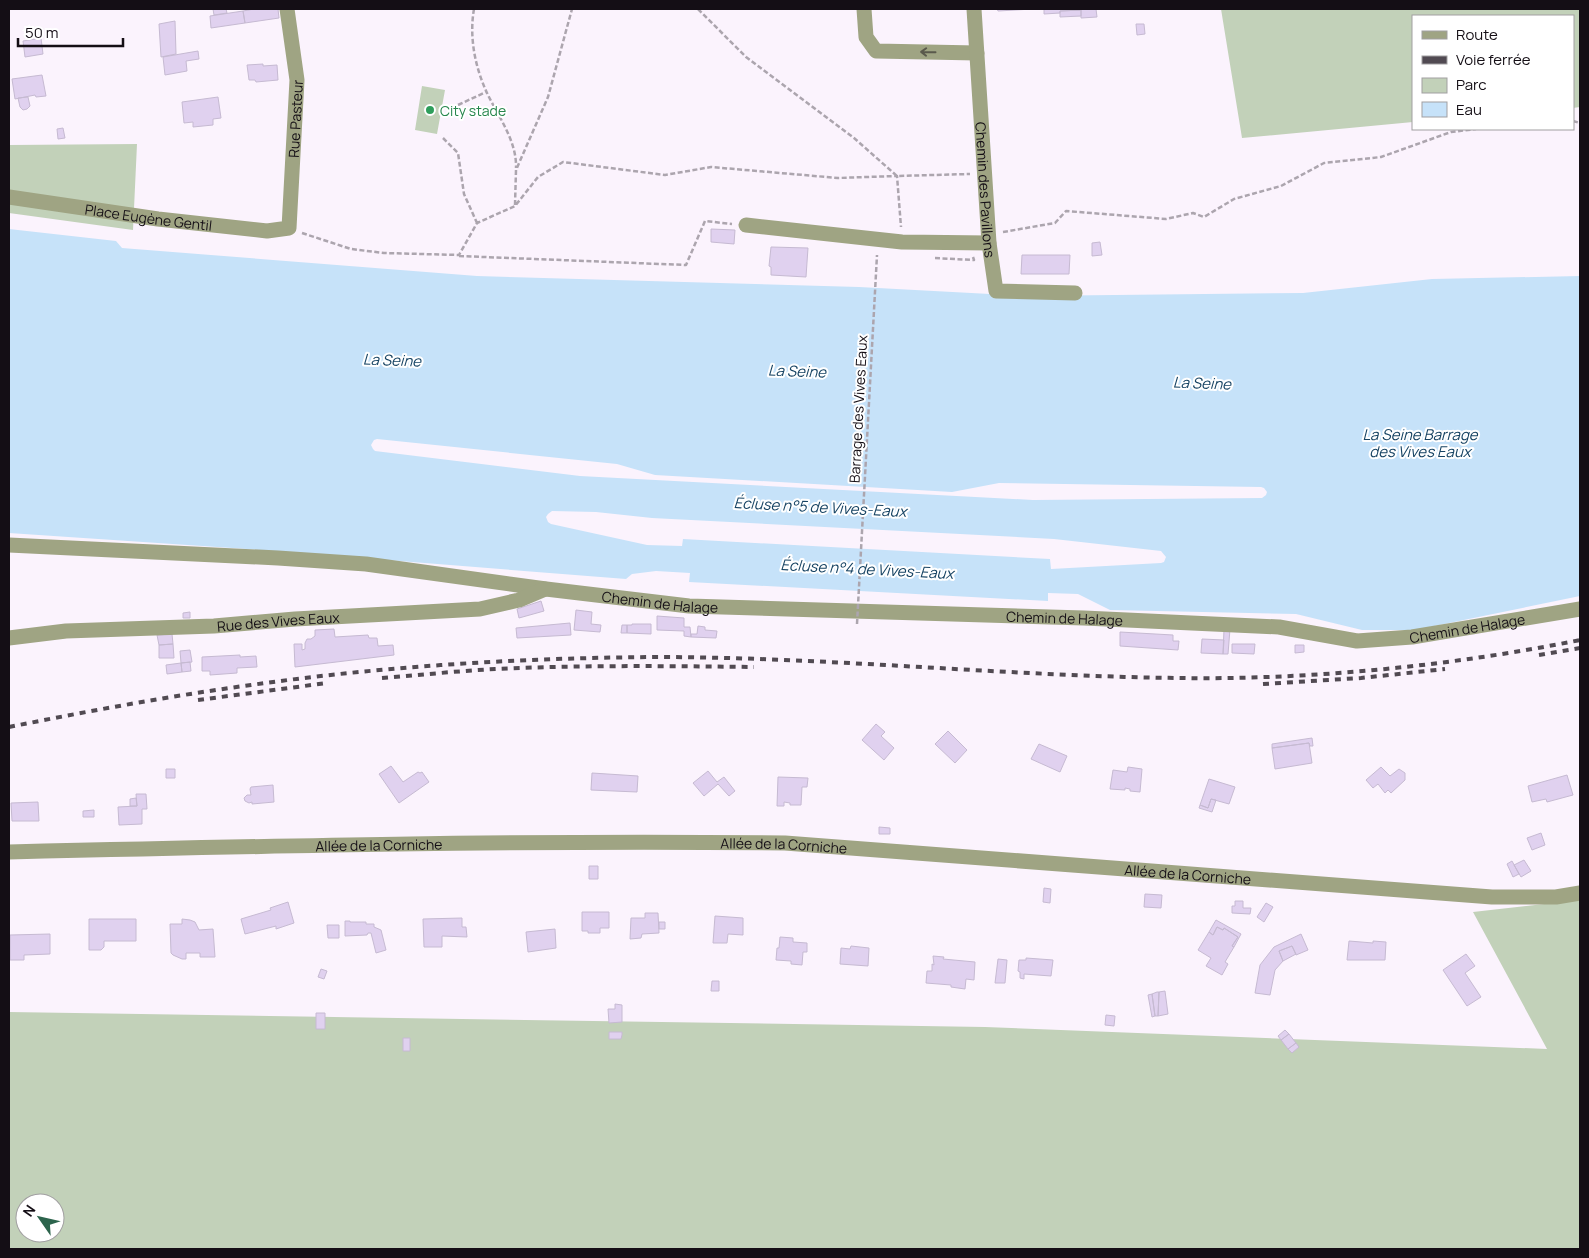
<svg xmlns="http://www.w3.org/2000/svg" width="1589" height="1258" font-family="Manrope,sans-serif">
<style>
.green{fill:#c2d1b9;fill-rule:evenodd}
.water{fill:#c6e2f9;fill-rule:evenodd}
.building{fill:#e0d1ef;stroke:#c6bad2}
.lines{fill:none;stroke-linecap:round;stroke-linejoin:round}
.path{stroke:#aca5ae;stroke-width:2.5;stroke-dasharray:5 2.5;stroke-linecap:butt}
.minor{stroke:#9fa483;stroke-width:15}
.rail{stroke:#514a52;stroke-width:4;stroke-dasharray:6 6;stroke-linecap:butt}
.path-bridge{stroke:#aca5ae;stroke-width:2.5;stroke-dasharray:5 2.5;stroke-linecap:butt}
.oneway{stroke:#5a594c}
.leisure-dot{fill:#2e9e5b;stroke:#fff;stroke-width:2}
.labels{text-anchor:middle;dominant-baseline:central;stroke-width:4;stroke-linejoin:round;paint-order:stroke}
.leisure-label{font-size:14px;fill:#27864d;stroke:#fff;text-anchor:start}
.street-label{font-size:14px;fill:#140e15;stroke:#fff}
.water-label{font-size:15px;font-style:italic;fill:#164363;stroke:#fff}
</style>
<rect width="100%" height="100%" fill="#fbf3fd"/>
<path class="green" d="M1221,9H1580V107L1573,108V16H1413V122L1242,138Z
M422,86L445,90L437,134L415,130Z
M137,144L133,230L9,213V145Z
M1580,900V1249H9V1012L985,1027L1547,1049L1473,912ZM25,1203H55V1233H25Z"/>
<path class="water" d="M9,229L116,241L122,248L477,276L859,287L1025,296L1303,293L1432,279L1580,276V596L1415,630H1362L1296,614L1110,610L1078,594L1048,593V601L689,582L690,573L656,571L632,574L626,579L247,549L9,533ZM377,439L617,464L655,475L952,492L999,483L1261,487L1264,488L1267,492L1266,495L1262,498L1033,500L580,476L375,451L373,449L371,445L374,440ZM552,511L596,512L652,518L1054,539L1161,551L1166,557L1164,562L1161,563L1051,569L1050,559L683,539L682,546L647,545L551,524L548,522L546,517L548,514Z"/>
<path class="building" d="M213,9H226L227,13L214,15Z
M254,9H278L279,18L245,23L243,11Z
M997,9H1033L998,11Z
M1044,9H1081V10L1060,11V13L1044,14Z
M1081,9H1096L1097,17L1081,18Z
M1081,10V16L1060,17V11Z
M243,11L245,23L211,28L210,16Z
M175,21L176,54L161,57L159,24Z
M1136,24H1144L1145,34L1137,35Z
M41,38L43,54L25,57L23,41Z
M198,51L199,59L186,61L187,71L165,75L163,57Z
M263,64V66L277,65L278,80L256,82L255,80H249L247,65Z
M42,75L46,96L36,97L35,95L15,99L12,79Z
M28,97L30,106L27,109L23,110L20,107L18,98Z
M218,97L221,118L213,119V125L193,127V122L184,123L182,102Z
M63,128L65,138L58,139L57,129Z
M711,229L735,230L734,244L711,242Z
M1100,242L1102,255L1092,256V243Z
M771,247L808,248L806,277L771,275V267L769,266Z
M1022,255H1070L1069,274H1021Z
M541,601L544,611L519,618L517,609Z
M576,610L592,612L591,624L601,625L600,632L574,630Z
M190,612V618H183V613Z
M657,616L684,618V627H690L691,637L684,636V631L657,630Z
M570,623L571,635L517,638L516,628Z
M632,624H651V634L627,633V625H632Z
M622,625H627V633H621Z
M698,626L705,627V630L717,631L716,638L691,637V634H697Z
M334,629L335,637L368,635L369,638H377L378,646L393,645L394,655L295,667L294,644H302V650L305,649V643L307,639H311L315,636V630Z
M1224,629H1230L1228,654H1223Z
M1120,632L1173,635V641H1179L1178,650L1120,646Z
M172,634L173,644L159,645L157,635Z
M1202,639L1224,640L1223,654L1201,653Z
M173,644L174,658H159V645Z
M1232,644H1255L1254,654L1232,653Z
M1295,645H1304V652L1295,653Z
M190,650L192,662L181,663L180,651Z
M240,655V657L256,656L257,667L237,668V673L210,675V671H202V657Z
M190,662L191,671L182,672L181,663Z
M181,663L182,672L167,674L166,665Z
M876,724L885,732L881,736L894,748L884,760L862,740Z
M948,731L967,750L955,763L935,744Z
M1312,738L1313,746H1310L1309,743L1272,748V744Z
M1309,743L1312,763L1275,769L1272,748Z
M1039,744L1067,756L1060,772L1031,759Z
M391,766L403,782L418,772L420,773L422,772L429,782L399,803L379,774Z
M1128,767L1142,769L1140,792L1130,791V789L1125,788V790L1110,789L1113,770L1127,772Z
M1381,767L1390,776L1399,769L1405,773V780L1391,793L1388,790L1385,793L1378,784L1373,788L1366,780Z
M166,769H175V778H166Z
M708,771L717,782L724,777L735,791L729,796L718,784L704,796L693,783Z
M592,773L638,776L637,792L591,790Z
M1567,775L1573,795L1547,802L1546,799L1532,802L1528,786Z
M778,777L808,778L807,787H802L801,805H790V803L784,802V806H777Z
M1209,779L1235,787L1229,804L1211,799L1208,808L1200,805Z
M273,785L274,802L252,804V802L249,803L245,801L244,798L247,795H251L250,789L251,787Z
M136,794H146L147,809H142V824L119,825L118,807L137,806Z
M136,798L137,806H130V799Z
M1211,799L1216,800L1212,812L1199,808L1200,805L1208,808Z
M38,802L39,821H12L11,803Z
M94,810V817H83V811Z
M879,827L890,828V834H879Z
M1541,833L1545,845L1532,850L1527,838Z
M1524,860L1531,871L1521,877L1514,865Z
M1512,861L1519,874L1513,877L1507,864Z
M589,866H598V879H589Z
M1044,888L1051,889L1050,903L1043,902Z
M1145,894L1162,895L1161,908L1144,907Z
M1235,901H1243V908H1251L1250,914L1232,913V906H1235Z
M288,902L294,923L276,929V926L245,934L241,919L271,910L270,908Z
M1266,903L1273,907L1264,922L1257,917Z
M582,912H609V928H600V933H588V931H582Z
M645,913H658L659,933L642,934L641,938L630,939L631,918H645Z
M715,916L743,918V935L728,934L727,943H713Z
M462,918V927H466L467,937L442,936V947H424L423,919Z
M89,919H136V941H104V947L101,950H89Z
M182,919L190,920L195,922L199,930L213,929L215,957H200V953H186V959H182L173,955L171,953L170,924H182Z
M1216,920L1241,934L1234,947L1232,946L1238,937L1224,928L1223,930L1217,927L1213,935L1209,932Z
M345,921H350V922H366V924H374V927L381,930L386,950L376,953L371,933H368L367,935L345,936Z
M659,922H665V929H659Z
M327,925H339V938H328Z
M1217,927L1223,930L1224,928L1238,937L1232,946L1234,947L1225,962L1228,964L1222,975L1206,966L1211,958L1198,950L1209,932L1213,935Z
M555,929L556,948L528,952L526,932Z
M50,934V954L24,955V960H10V935Z
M1301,934L1308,950L1296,955L1292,946L1279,951L1283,961L1275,970L1270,995L1255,993L1260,965L1274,947Z
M780,937L793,938V942L807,943V952H803L802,965L791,964V961L776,960L777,948H779Z
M1349,941L1373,943V941L1386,942L1385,960H1347Z
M851,946L869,948L868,966L840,964L841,948L850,949Z
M1292,946L1296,954L1283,961L1279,951Z
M1466,954L1475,966L1465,973L1481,997L1467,1006L1443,970Z
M933,956L944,957L943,959L975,962L974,980L966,979L965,989L951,987V985L926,983L927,971H932V964L934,965Z
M1026,958L1053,960L1051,976L1024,974V979L1020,978V972L1018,971L1019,960H1026Z
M998,959L1007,960L1005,983H995Z
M321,969L327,971L324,979L318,977Z
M712,981H719V991H711Z
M1165,991L1168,1014L1158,1016L1159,992Z
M1157,992H1159L1158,1016H1155L1152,994Z
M1152,994L1155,1016L1152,1017L1148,995Z
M615,1004L622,1005V1022L609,1023L608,1009H615Z
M316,1013H325V1029H316Z
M1106,1015L1115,1016L1114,1026L1105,1025Z
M1285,1030L1289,1034L1281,1040L1278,1036Z
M609,1032H622V1035L621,1039H609Z
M1289,1034L1296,1043L1288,1049L1281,1040Z
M403,1038H410V1051H403Z
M1296,1043L1299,1047L1292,1053L1288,1049Z"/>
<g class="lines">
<path class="path" d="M474,9C469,37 475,67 487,93C498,116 517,141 516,168
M698,9L746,57L854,138L897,176L970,174
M458,105L486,92
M1573,121L1580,123
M443,138L458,153L464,194L477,223
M515,205L516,170L548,97L572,9
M1003,232L1055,223L1066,211L1166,219L1193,213L1204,217L1234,199L1281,186L1324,163L1381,157L1451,132L1476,129
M302,233L351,249L384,253L459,255L477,223L515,206L538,177L563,162L665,175L711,167L838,178L897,176L901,227
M459,256L686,265L705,221L732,224
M935,258L974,260L973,257"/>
<g class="minor">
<path d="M864,9L866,37L876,51L977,53"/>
<path id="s1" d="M974,9L989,243L996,291L1075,293"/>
<path id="s2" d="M9,197L158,219L267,231L289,228L297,80L287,9"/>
<path d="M746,225L902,242L989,243"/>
<path id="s3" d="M9,545L278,558L366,564L546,589L689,606L1084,618L1279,627L1357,641L1412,637L1580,609"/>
<path id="s4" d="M9,638L66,631L214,626L295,619L480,609L519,600L545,589"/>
<path id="s5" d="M9,852C267,846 526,840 785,843L1492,897H1556L1580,893"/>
</g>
<path class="rail" d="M1539,655L1580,648
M382,678C420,675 458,671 495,669C582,665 668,666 754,667
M1263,684L1361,678L1445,669
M198,700L327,683
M9,727C89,711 170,696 251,685C384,666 521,658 655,657C829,657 1003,676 1178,678C1309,680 1451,666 1580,640"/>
<path class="path-bridge" d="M857,624L877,255"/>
</g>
<defs><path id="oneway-shaft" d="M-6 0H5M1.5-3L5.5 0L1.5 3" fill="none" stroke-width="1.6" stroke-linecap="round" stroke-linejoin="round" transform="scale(1.25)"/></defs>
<use class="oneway" href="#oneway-shaft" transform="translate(928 52) rotate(-179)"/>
<circle class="leisure-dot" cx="430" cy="110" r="5"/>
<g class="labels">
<g class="leisure-label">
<text x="440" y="110">City stade</text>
</g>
<g class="street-label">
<text stroke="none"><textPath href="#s2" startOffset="392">Rue Pasteur</textPath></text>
<text stroke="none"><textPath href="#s1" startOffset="181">Chemin des Pavillons</textPath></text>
<text stroke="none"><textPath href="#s2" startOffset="141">Place Eugène Gentil</textPath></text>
<text transform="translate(858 409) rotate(-87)">Barrage des Vives Eaux</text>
<text stroke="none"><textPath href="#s3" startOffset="654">Chemin de Halage</textPath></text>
<text stroke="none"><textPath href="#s3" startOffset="1059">Chemin de Halage</textPath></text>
<text stroke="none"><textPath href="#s4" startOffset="270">Rue des Vives Eaux</textPath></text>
<text stroke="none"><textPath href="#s3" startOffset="1464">Chemin de Halage</textPath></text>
<text stroke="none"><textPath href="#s5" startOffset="370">Allée de la Corniche</textPath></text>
<text stroke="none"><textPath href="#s5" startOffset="775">Allée de la Corniche</textPath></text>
<text stroke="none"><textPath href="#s5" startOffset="1180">Allée de la Corniche</textPath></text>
</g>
<g class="water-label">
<text transform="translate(392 360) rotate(2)">La Seine</text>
<text transform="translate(797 371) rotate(2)">La Seine</text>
<text transform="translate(1202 383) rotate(2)">La Seine</text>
<text x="1420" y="434">La Seine Barrage<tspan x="1420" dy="17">des Vives Eaux</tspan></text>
<text transform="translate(820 507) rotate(3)">Écluse n°5 de Vives-Eaux</text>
<text transform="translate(867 569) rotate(3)">Écluse n°4 de Vives-Eaux</text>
</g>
</g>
<rect width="1589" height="1258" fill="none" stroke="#140e15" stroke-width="20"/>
<rect x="1412" y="15" width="162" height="115" fill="#ffffff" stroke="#a19fa1"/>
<rect x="1422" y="31" width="25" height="8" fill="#9fa483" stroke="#a19fa1"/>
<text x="1456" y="40" font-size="15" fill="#140e15">Route</text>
<rect x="1422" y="56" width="25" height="8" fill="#514a52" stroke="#a19fa1"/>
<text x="1456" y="65" font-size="15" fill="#140e15">Voie ferrée</text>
<rect x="1422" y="78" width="25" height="15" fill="#c2d1b9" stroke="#a19fa1"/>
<text x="1456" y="90" font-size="15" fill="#140e15">Parc</text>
<rect x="1422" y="102" width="25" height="15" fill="#c6e2f9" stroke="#a19fa1"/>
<text x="1456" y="115" font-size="15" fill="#140e15">Eau</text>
<g transform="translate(40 1218) rotate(304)"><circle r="24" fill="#ffffff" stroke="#a19fa1"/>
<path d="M0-4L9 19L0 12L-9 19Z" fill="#2c644c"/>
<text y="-8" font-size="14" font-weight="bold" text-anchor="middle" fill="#140e15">N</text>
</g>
<path d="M18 38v8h105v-8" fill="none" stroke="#140e15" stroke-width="2.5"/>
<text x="25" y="38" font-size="15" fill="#140e15" stroke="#ffffff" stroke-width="4" paint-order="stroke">50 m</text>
</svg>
